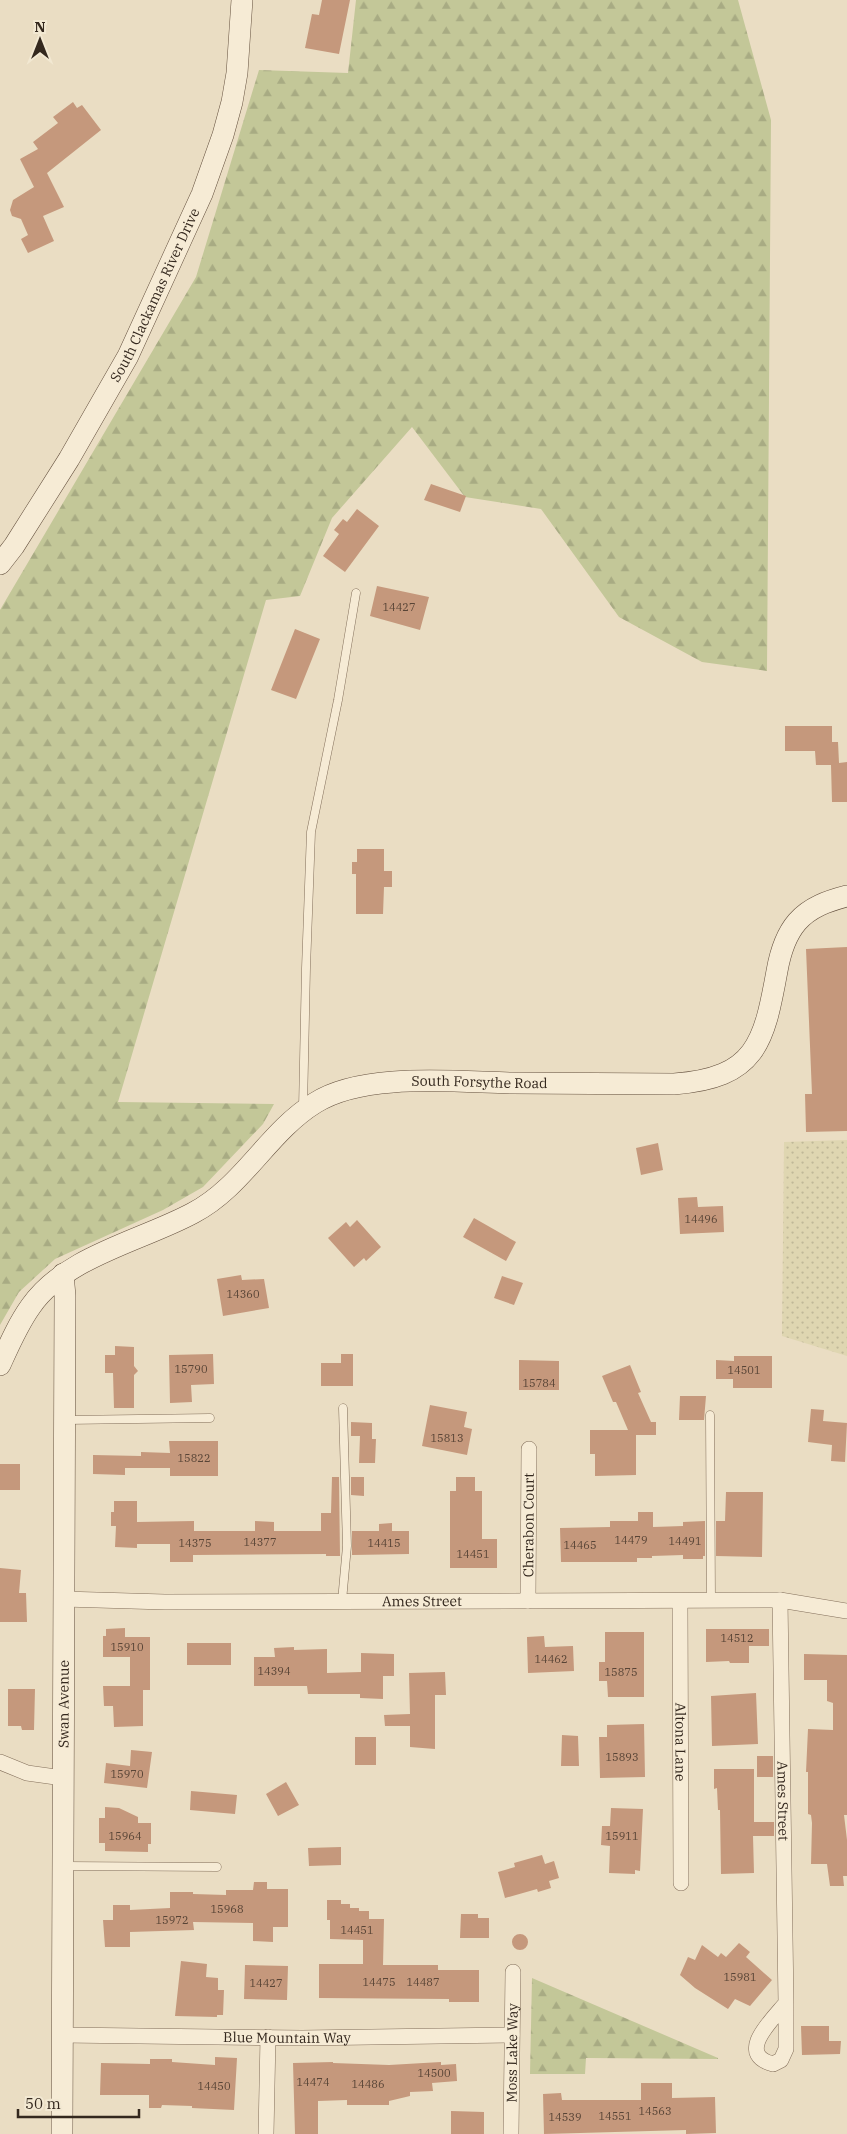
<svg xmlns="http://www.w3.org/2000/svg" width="847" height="2134" font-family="'IBM Plex Serif',serif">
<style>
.farmland{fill:url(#farmland-dots)}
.forest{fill:url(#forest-firs)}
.building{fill:#c5987c}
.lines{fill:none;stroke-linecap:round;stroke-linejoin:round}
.lane-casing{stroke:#836f5b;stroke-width:9}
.street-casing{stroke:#836f5b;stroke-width:16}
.secondary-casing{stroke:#64503e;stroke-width:22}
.lane{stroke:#f6ebd5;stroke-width:8}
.street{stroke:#f6ebd5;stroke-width:15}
.secondary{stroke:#f6ebd5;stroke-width:21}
.labels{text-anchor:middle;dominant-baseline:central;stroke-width:4;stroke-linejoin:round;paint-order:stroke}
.number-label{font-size:11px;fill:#584436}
.street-label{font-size:14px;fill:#34281e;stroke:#f2e8d2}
</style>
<defs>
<pattern id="farmland-dots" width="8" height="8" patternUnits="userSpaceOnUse" patternTransform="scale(1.25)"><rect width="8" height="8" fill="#dfd6b1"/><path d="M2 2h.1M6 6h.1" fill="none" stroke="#c0b898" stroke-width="1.8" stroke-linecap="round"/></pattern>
<pattern id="forest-firs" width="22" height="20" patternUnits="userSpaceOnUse" patternTransform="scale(1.25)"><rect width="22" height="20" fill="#c3c798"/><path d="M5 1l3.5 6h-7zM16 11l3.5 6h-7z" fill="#a8ab83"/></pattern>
</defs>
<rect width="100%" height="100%" fill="#eaddc3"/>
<path class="farmland" d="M847,1140V1356L782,1336L784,1142Z"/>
<path class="forest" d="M356,0H738L771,120L767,671L702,662L619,617L541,509L465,497L412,427L332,518L300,596L266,600L118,1102L274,1104L263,1124L203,1187L163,1210L55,1259L19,1292L0,1325V610L196,277L259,70L348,73Z
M532,1978L718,2058V2059L586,2058L585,2074H530Z"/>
<path class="building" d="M322,0H350L339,54L305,48L312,14L319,15Z
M73,102L77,108L82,105L101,130L47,173L64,207L43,216L54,241L28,253L21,239L28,235L21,219L12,216L10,210L13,200L34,187L20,159L38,149L33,142L58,123L53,117Z
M431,484L466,496L460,512L424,500Z
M357,509L379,526L345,572L323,556L339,534L334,530L343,519L347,522Z
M377,586L429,597L420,630L370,616Z
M295,629L320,639L296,699L271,690Z
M785,726H832V742H838L839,763L847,762V802H832L831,765H816L815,751H785Z
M357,849H384V871H392V887H384L383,914H356V874H352V862H357Z
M847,947V1131L806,1132L805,1094H812L806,949Z
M658,1143L663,1170L641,1175L636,1148Z
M697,1197L698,1207L723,1206L724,1232L680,1234L678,1198Z
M474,1218L516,1242L506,1261L463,1237Z
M357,1220L381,1247L366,1261L364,1258L354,1267L328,1238L346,1222L350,1227Z
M241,1275L242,1280L264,1279L269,1308L223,1316L217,1279Z
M502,1276L523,1283L514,1305L494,1298Z
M115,1346L134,1347V1366L138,1371L134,1375V1408H114L113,1373H105V1355H115Z
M213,1354L214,1384L191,1385L192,1402L170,1403L169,1355Z
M341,1354H353V1386H321V1363H341Z
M734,1356H772V1388H733V1379H716V1360L734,1361Z
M519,1360L559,1361V1390H519Z
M630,1365L641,1392L638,1393L651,1422H656V1435H636V1475L595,1476V1454H590V1430H628L616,1402H613L602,1376Z
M680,1396H706L704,1420H679Z
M430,1405L467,1412L464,1427L472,1429L467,1455L422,1446Z
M811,1409L824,1410L823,1421L847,1423L845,1462L831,1461L832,1445L808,1442Z
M351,1422L372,1423V1439H376L375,1463H359L360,1436H351Z
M169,1441H218V1476H170V1468H125V1475L93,1474V1455L141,1456V1452L170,1453Z
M0,1464H20V1490H0Z
M332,1477H339L340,1556H326V1554L193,1555V1562H170V1544H137V1548L115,1547L116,1526H111V1512H114V1501H137V1522L194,1521V1531H255V1521L274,1522V1531H321V1513H331Z
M351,1477H364V1496L351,1495Z
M456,1477H475V1491H482V1539H497V1568H450V1491H456Z
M726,1492H763L762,1557L716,1556V1521H725Z
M638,1512H653V1527L683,1526V1522L705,1521V1556H703V1559H683V1555L652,1556V1558H637V1562H561L560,1528L610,1527V1521H638Z
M392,1523V1531H409V1554L352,1555V1531H379V1524Z
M0,1568L21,1570L19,1593H26L27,1622H0Z
M125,1628V1637H150V1690H143V1726L114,1727L113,1706H104L103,1686H130V1657H103V1636H106V1629Z
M706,1629H769V1646H749V1663H730L729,1661L706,1662Z
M605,1632H644V1697H608L607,1681H599V1662H605Z
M544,1636L545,1647L573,1646L574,1671L528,1673L527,1637Z
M187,1643H231V1665H187Z
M294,1647V1650L327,1649V1673L361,1672V1653L394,1654V1676H383V1699L360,1698V1694H308L307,1686H254V1657H275L274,1648Z
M804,1654L847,1655V1815H844L847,1840V1876H843L844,1886H830L827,1864H811L812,1823L811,1815L808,1814V1772H806L808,1729L833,1730V1703L827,1701V1680H804Z
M445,1672L446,1695H435V1749L410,1747V1726H385L384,1715L410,1714L409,1673Z
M8,1689H35L34,1730H22L21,1726H8Z
M756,1693L758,1744L712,1746L711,1696Z
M644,1724L645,1777L600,1778L599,1737H607V1725Z
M562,1735L578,1736L579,1766H561Z
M355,1737H376V1765H355Z
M131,1750L152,1752L147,1788L104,1783L106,1763L130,1766Z
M757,1756H773V1777H757Z
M714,1769H754V1822H774V1836H753L754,1873L721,1874L720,1810H718L717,1788L714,1789Z
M286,1782L299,1805L278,1816L266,1794Z
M191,1791L237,1795L235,1814L190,1810Z
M105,1807L119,1808L138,1817V1823H151V1844H148V1852L105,1851V1843H99V1818H105Z
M611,1808L643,1809L640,1871L635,1870V1874L609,1873L610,1846L601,1845L602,1826H610Z
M341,1847V1865L309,1866L308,1848Z
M542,1855L545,1864L554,1861L559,1878L549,1881L551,1888L538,1892L537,1889L505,1898L498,1872L515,1867L514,1863Z
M254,1882H267V1889H288V1927H273V1942L253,1941V1923L193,1922L194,1930L130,1932V1947H105L103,1920H113V1905H130V1910L170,1908V1892H193V1894L226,1895V1890H253Z
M327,1900H341V1904H350V1908H359V1911H369V1919H384L383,1965H438V1970H479V2002H449V1999L319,1998V1964H363V1940L330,1939V1920H327Z
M461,1914H478V1918H489V1938H460Z
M512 1942a8 8 0 1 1 16 0a8 8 0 1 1-16 0Z
M739,1943L750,1952L746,1957L772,1980L750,2006L735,1999L728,2009L695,1988L680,1975L688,1957L695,1960L702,1945L718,1957L721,1953L726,1957Z
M181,1961L207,1964L206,1977L218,1978V1990H224L223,2015H217V2017L175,2016Z
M245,1965L288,1966L287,2000L244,1999Z
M801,2026H829V2041H841L840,2054L802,2055Z
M215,2057L237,2058L234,2110L192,2108V2106L162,2105L161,2108H149V2095H100L101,2063L150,2064V2059H172V2062L215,2065Z
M333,2062V2063L389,2065L441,2062V2065L456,2064L457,2081L432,2083L433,2091L410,2092V2096L389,2101V2105H347V2100L318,2101V2134H295L293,2063Z
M641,2083H672V2098L715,2097L716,2133L686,2134V2130L544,2134L543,2094L561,2093L562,2100H641Z
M451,2111L484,2112V2134H451Z"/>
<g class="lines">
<defs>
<path id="lane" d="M303,1108L306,968L311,832L338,700L356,593
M710,1415L711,1601
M66,1420L210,1418
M342,1601L347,1546L343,1408
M65,1866L217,1867"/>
<g id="street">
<path id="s1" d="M63,1599L165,1602L780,1600L847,1611"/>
<path id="s2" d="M780,1600L786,2003V2049L781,2060L773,2064C735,2054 772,2020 786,2003"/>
<path id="s3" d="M528,1601L529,1449"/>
<path id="s4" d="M680,1601L681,1883"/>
<path d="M0,1762L27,1773L63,1778"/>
<path id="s5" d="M63,2035L302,2038L512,2035"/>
<path d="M266,2134L268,2037"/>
<path id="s6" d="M511,2134L513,1972"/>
</g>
<g id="secondary">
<path id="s7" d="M0,564L14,546L69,459L128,356L202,194L223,135L232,102L237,73L242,0"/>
<path id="s8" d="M0,1365C9,1345 18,1324 31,1306C66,1256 141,1241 193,1213C243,1187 268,1132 315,1103C363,1072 456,1082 512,1083C566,1083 620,1084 674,1084C756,1078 764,1043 777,971C780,954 785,936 797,922C810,907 828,901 847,896"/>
<path id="s9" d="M62,2134L65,1296L63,1274"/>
</g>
</defs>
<use href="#lane" class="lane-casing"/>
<use href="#street" class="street-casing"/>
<use href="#secondary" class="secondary-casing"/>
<use href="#lane" class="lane"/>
<use href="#street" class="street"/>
<use href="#secondary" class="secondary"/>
</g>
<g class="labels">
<g class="number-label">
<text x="399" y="607">14427</text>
<text x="701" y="1219">14496</text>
<text x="243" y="1294">14360</text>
<text x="191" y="1369">15790</text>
<text x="744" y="1370">14501</text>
<text x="539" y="1383">15784</text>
<text x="447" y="1438">15813</text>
<text x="194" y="1458">15822</text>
<text x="631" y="1540">14479</text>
<text x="685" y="1541">14491</text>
<text x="260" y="1542">14377</text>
<text x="195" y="1543">14375</text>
<text x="384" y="1543">14415</text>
<text x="580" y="1545">14465</text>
<text x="473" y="1554">14451</text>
<text x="737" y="1638">14512</text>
<text x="127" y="1647">15910</text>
<text x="551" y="1659">14462</text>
<text x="274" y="1671">14394</text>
<text x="621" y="1672">15875</text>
<text x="622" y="1757">15893</text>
<text x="127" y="1774">15970</text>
<text x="125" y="1836">15964</text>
<text x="622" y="1836">15911</text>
<text x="227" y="1909">15968</text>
<text x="172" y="1920">15972</text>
<text x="357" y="1930">14451</text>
<text x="740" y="1977">15981</text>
<text x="379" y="1982">14475</text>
<text x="423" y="1982">14487</text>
<text x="266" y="1983">14427</text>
<text x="434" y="2073">14500</text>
<text x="313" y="2082">14474</text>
<text x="368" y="2084">14486</text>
<text x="214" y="2086">14450</text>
<text x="655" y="2111">14563</text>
<text x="615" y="2116">14551</text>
<text x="565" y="2117">14539</text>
</g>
<g class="street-label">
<text stroke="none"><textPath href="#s7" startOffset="311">South Clackamas River Drive</textPath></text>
<text stroke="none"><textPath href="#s8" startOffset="589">South Forsythe Road</textPath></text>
<text stroke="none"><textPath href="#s3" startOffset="76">Cherabon Court</textPath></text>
<text stroke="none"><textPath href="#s1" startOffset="359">Ames Street</textPath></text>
<text stroke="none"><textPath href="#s9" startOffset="430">Swan Avenue</textPath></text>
<text stroke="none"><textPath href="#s4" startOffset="141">Altona Lane</textPath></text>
<text stroke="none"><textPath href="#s2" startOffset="201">Ames Street</textPath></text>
<text stroke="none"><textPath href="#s5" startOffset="224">Blue Mountain Way</textPath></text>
<text stroke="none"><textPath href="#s6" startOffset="81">Moss Lake Way</textPath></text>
</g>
</g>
<g transform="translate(40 40)" stroke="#f2e8d2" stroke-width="4" paint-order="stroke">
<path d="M0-4L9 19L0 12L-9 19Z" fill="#34281e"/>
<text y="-8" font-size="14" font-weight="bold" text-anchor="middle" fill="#34281e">N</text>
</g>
<path d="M18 2109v8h121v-8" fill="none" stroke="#34281e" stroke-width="2.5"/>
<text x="25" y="2109" font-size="15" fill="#34281e" stroke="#f2e8d2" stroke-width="4" paint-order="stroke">50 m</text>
</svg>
